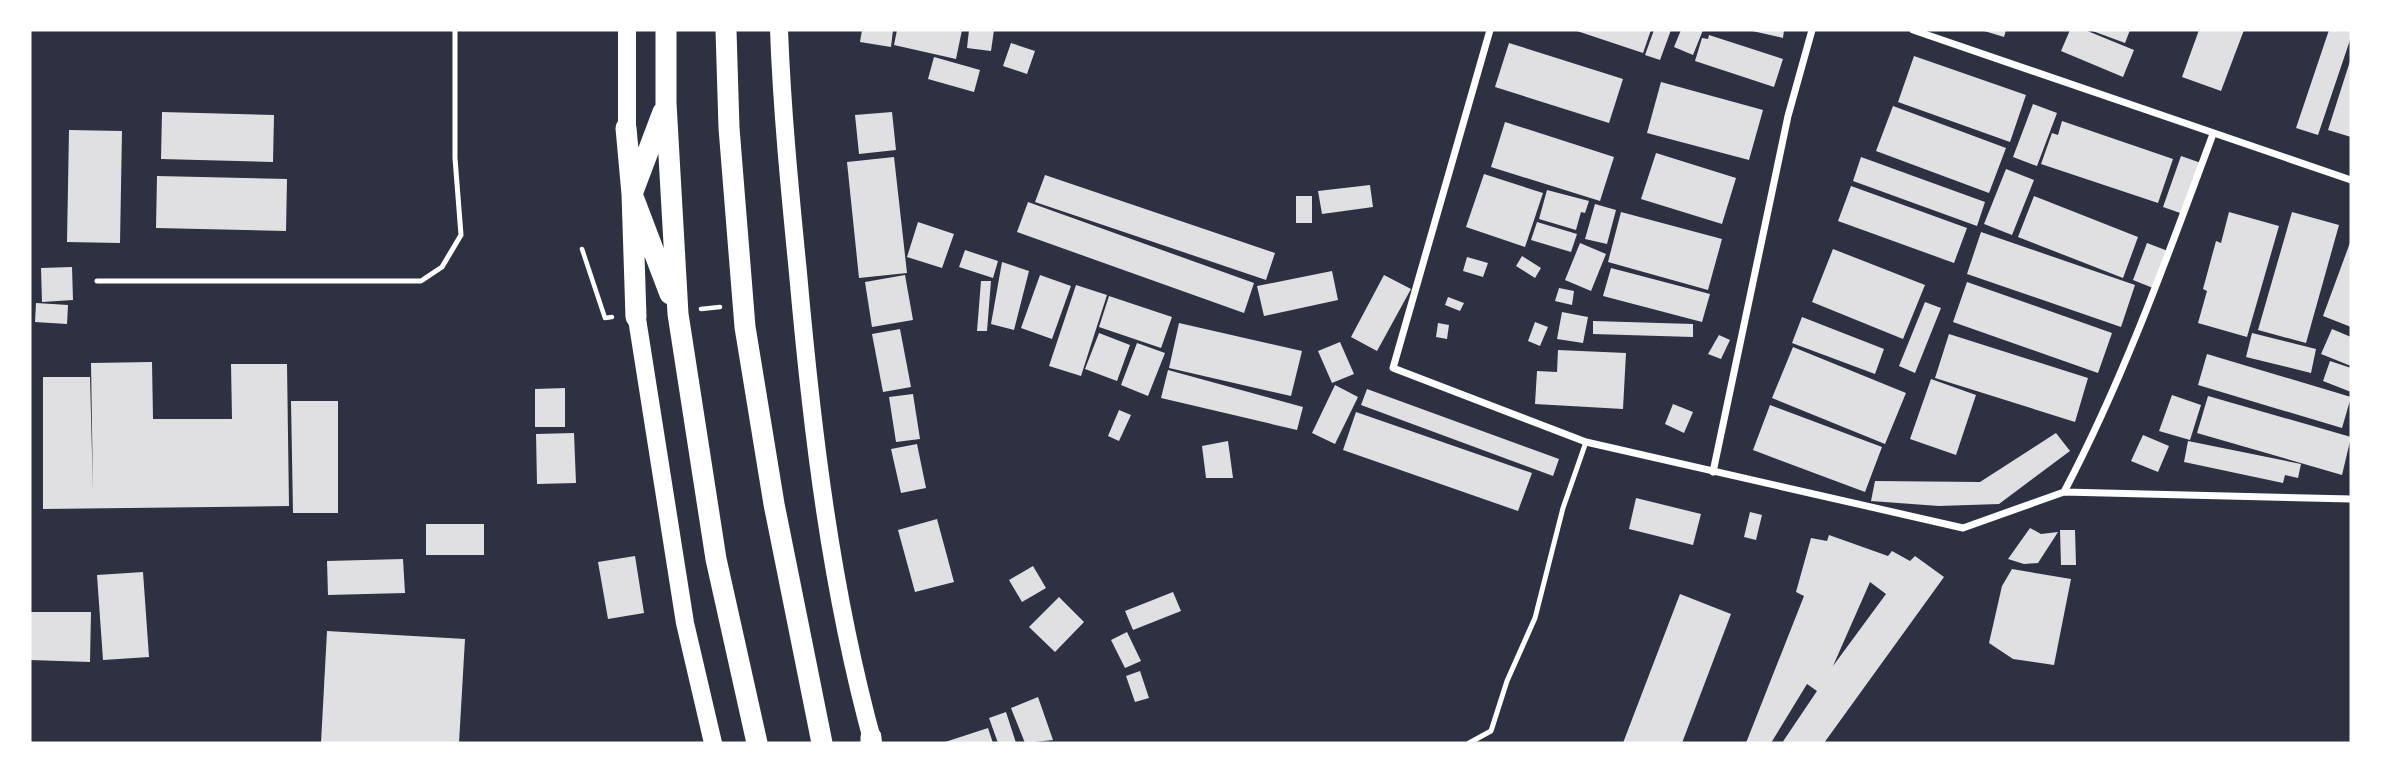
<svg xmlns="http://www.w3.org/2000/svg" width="2381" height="773" font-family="'Public Sans',sans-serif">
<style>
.building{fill:#e0e0e3;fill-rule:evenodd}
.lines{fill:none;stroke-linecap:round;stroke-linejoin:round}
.path{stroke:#fff;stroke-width:4.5}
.service{stroke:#fff;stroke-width:5}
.minor{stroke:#fff;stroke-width:7}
.primary{stroke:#fff;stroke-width:18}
.motorway{stroke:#fff;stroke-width:21}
</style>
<rect width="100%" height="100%" fill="#2d3142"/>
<path class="building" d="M862,30H893L891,47L860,42Z
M897,30H962L956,59L894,45Z
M969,30H994L991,51L967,48Z
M1574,30H1651L1643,53Z
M1654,30H1671L1660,60L1645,55Z
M1681,30H1703L1693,55L1674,47Z
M1748,30H1784L1783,38Z
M1981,30H2006L2004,37Z
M2070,30H2085L2134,50L2123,77L2061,51Z
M2090,30H2130L2125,43Z
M2199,30H2244L2221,91L2182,77Z
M2329,30H2351V37L2318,135L2296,128Z
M1709,35L1783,59L1774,87L1695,61L1702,38L1708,39Z
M1011,43L1035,51L1027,74L1003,66Z
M1509,43L1623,79L1609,123L1495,87Z
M1914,56L2026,95L2010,142L1898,102Z
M934,57L980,70L974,92L928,79Z
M2351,58V137L2328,130Z
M1661,82L1763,110L1749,160L1647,133Z
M2033,104L2057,113L2037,166L2013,157Z
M1893,106L2006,148L1989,193L1876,151Z
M162,112L274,115L273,162L161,159Z
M892,112L896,150L859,154L855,115Z
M2062,121L2173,159L2158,203L2041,164L2052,133L2058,135Z
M1505,122L1614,157L1600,201L1491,167Z
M69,130L122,131L120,243L67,242Z
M1656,153L1736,178L1722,224L1641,199Z
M2181,156L2201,163L2183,214L2163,207Z
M894,157L907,273L859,278L847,162Z
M1861,157L1985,202L1977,226L1853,181Z
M2006,169L2034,180L2012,235L1984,224Z
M1484,174L1543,193L1525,247L1466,227Z
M1045,175L1275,253L1266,280L1035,202Z
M157,176L287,179L286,231L156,228Z
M1370,185L1373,207L1322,214L1318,191Z
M1851,186L1967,228L1954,263L1838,221Z
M1547,190L1589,201L1585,213L1581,212L1576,230L1539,219Z
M1296,196H1312V223H1296Z
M2034,196L2138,237L2123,278L2018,237Z
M1028,202L1254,283L1244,313L1017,232Z
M1595,204L1616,210L1607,244L1585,239Z
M1621,212L1722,239L1708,290L1608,262Z
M2229,212L2279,226L2247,337L2198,323L2207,291L2203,289L2216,241L2221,243Z
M2292,212L2339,225L2306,343L2258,330Z
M918,222L954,234L942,268L907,257Z
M1537,222L1577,234L1571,252L1531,240Z
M1981,232L2135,285L2121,327L1967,274Z
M2351,240V327L2323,316Z
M1580,243L1606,254L1591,291L1565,280Z
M2147,243L2168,251L2153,288L2133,280Z
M1833,249L1925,285L1903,339L1812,302Z
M965,250L998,261L993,278L959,267Z
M1522,256L1541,268L1535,278L1516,266Z
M1467,257L1488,263L1483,277L1463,271Z
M1002,262L1029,271L1014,330L991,324Z
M72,267L73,300L42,302L41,268Z
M1611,268L1710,294L1702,322L1603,296Z
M1332,271L1338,300L1264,316L1257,286Z
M905,275L913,320L872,327L865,282Z
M1040,275L1071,286L1052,339L1021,328Z
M1384,275L1411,289L1377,351L1351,337Z
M981,281H991L987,331H977Z
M1967,282L2112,333L2098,373L1953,322Z
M1076,285L1107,295L1081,376L1049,366Z
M1559,288L1574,291L1572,305L1555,301Z
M1109,296L1172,317L1161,348L1099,327Z
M1448,297L1464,303L1460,311L1445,305Z
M1925,302L1941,308L1915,373L1899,366Z
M36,303L68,305L67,324L35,322Z
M1562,312L1588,317L1583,343L1557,339Z
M1802,317L1884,349L1875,374L1792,343Z
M1593,321L1693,324V337L1593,334Z
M1535,322L1548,327L1540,346L1528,341Z
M1179,323L1302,351L1291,396L1169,368Z
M1438,323L1449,325L1447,339L1436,337Z
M900,329L911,387L883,392L872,334Z
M2332,329L2351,337V366L2321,354Z
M1099,333L1130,345L1117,381L1085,369Z
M2252,333L2316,349L2311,373L2246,357Z
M1949,334L2088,378L2075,422L1935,378Z
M1719,335L1730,340L1721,359L1708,354Z
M1340,342L1354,374L1332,383L1318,351Z
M1137,343L1165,353L1148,396L1121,385Z
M1793,347L1906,393L1885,444L1772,398Z
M1558,350L1626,353L1623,409L1535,404L1537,371L1557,372Z
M2207,354L2351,397L2342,428L2198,385Z
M2330,361L2351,368V392L2323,381Z
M152,362L153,419H232L231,364H287L289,506L43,509V377H90L93,492L91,363Z
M1168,370L1303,407L1297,430L1161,398Z
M1931,379L1976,395L1956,455L1910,439Z
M1335,385L1358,397L1335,444L1312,433Z
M565,388V427H535V389Z
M1367,389L1559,459L1553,476L1361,405Z
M913,394L920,439L896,442L889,397Z
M2172,395L2201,405L2190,440L2159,431Z
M2208,396L2351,437L2342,475L2197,433Z
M291,401H338V513H293Z
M1673,404L1693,412L1684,433L1665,424Z
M1770,405L1882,447L1865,492L1753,450Z
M1119,410L1131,415L1119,441L1108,436Z
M1356,412L1532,473L1518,511L1343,450Z
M574,433L576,483L537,484L536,434Z
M2056,433L2070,451L1999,504L1939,506L1871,501L1875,481L1980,482Z
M2143,435L2169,446L2158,472L2131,461Z
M1228,441L1233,478H1206L1202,446Z
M2188,441L2301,464L2298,478L2285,475L2283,483L2184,462Z
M917,444L926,488L901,493L891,449Z
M1636,498L1701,514L1693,545L1629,529Z
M1750,512L1762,515L1756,540L1744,537Z
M937,519L954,582L915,592L898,530Z
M426,524H484V555H426Z
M2030,528L2041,534L2058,532L2038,563L2024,564L2008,559Z
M2060,530H2075L2076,565H2061Z
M1829,535L1888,556L1892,551L1910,561L1915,556L1944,577L1824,743H1782L1817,691L1807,684L1771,743H1746L1804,596L1796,592L1811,538L1827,541ZM1870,582L1886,594L1833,666Z
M635,556L644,613L608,619L598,562Z
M403,559L405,593L328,595L327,561Z
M1033,566L1046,588L1022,602L1009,580Z
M2012,569L2071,579L2054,665L2013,659L1989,643L2002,586Z
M143,572L149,657L103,660L97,575Z
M1173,592L1181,611L1133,630L1125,611Z
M1680,594L1731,614L1682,743H1623Z
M1059,597L1084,622L1055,652L1029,627Z
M30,612H91L90,662L30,660Z
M327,631L465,639L459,743H321Z
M1127,632L1141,661L1125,668L1111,640Z
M1140,671L1149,698L1135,702L1126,676Z
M1038,697L1053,740L1025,743L1011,708Z
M1006,712L1016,743H998L989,718Z
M988,728L993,743H942Z"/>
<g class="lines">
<path class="path" d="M582,249L605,318L612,317
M701,309L720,307"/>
<path class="service" d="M97,281H421L442,267L461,235L455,158V30
M1469,743L1491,731L1507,681L1535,618L1563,508L1586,442"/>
<path class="minor" d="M1490,30L1393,368L1586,442L1963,528L2064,492C2124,378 2168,255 2213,134
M1913,30L2351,180
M1713,472L1788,116L1812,30
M2064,492L2351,499"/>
<path class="primary" d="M779,30C782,111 790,192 798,273C812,431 831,590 873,743
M627,142V30
M635,306L685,623L713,743"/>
<path class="motorway" d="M666,30V103L678,314L716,559L757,743
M726,30L729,128L745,327L774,504L822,743
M626,128L632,194L670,294
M636,317L632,194L663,112
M871,743V737"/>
</g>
<rect width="2381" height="773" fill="none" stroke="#ffffff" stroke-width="63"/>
</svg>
